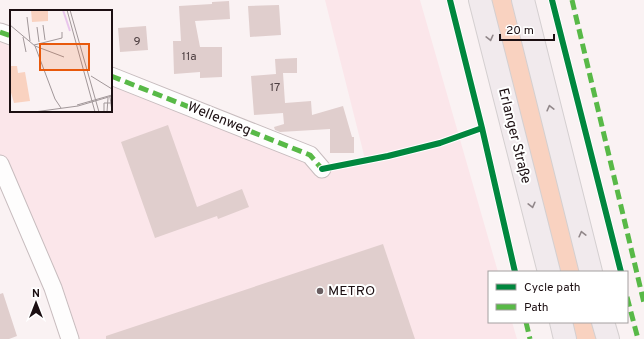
<svg xmlns="http://www.w3.org/2000/svg" width="644" height="339" font-family="Overpass,sans-serif">
<style>
.built{fill:#fbe6ea}
.green{fill:#f9d2c0}
.building{fill:#e0cecd}
.lines{fill:none;stroke-linecap:round;stroke-linejoin:round}
.street-casing{stroke:#c7bcbe;stroke-width:19}
.primary-casing{stroke:#d4cfd0;stroke-width:24}
.street{stroke:#fefdfd;stroke-width:17}
.primary{stroke:#f1eaed;stroke-width:22}
.quiet{stroke:#58b947;stroke-width:5;stroke-dasharray:10 5;stroke-linecap:butt}
.cycleway-casing{stroke:#fff;stroke-width:8}
.cycleway{stroke:#00873e;stroke-width:6}
.oneway{stroke:#91878a}
.poi-dot{fill:#6a5e61;stroke:#fff;stroke-width:1.5}
.labels{text-anchor:middle;dominant-baseline:central;stroke-width:4;stroke-linejoin:round;paint-order:stroke}
.number-label{font-size:12px;fill:#4d3f41}
.street-label{font-size:14px;fill:#1c0f12;stroke:#fff}
.poi-label{font-size:14px;fill:#1c0f12;stroke:#fff;text-anchor:start}
.inset-river{fill:none;stroke:#e8c5ec;stroke-width:2}
.inset-road{fill:none;stroke:#a19799;stroke-width:1}
.view{fill:#e8590c;fill-opacity:0.15;stroke:#e8590c;stroke-width:2}
.inset-edge{fill:none;stroke:#1c0f12;stroke-width:2}
</style>
<rect width="100%" height="100%" fill="#faf2f3"/>
<path class="built" d="M325,0H420L498,272H489V322H512L517,339H70L0,164V42L11,47V111H111V86L322,169L365,159Z"/>
<path class="green" d="M490,0H512L580,272H558Z
M571,322H592L596,339H575Z"/>
<path class="building" d="M229,1L230,19L195,21L200,47H222V77L200,78V72L174,74L173,41H181L179,6L212,4V2Z
M279,5L281,35L250,37L248,6Z
M146,26L148,50L120,52L118,28Z
M297,58V73H283L285,103L311,101L312,115L343,106L352,137H354V153H330V129L280,132L275,130L274,127L284,124L283,113L254,115L251,76L276,74L275,59Z
M168,125L197,207L242,189L249,207L218,219L217,216L155,238L121,142Z
M383,244L415,339H106V336Z
M3,293L17,336L9,339H0V294Z"/>
<g class="lines">
<defs>
<path id="street" d="M0,32L11,36
M111,76L310,155L322,169
M0,164L53,288L70,339"/>
<path id="primary" d="M480,0L549,272
M523,0L591,272
M561,322L565,339
M603,322L608,339"/>
</defs>
<use href="#street" class="street-casing"/>
<use href="#primary" class="primary-casing"/>
<use href="#street" class="street"/>
<use href="#primary" class="primary"/>
<path class="quiet" d="M572,0L644,303
M0,32L11,36
M111,76L310,155L322,169H325
M627,297L638,339
M526,322L530,339"/>
<defs>
<path id="cycleway" d="M450,0L482,128L515,272
M552,0L621,272
M322,169L388,156L440,143L482,128"/>
</defs>
<use href="#cycleway" class="cycleway-casing"/>
<use href="#cycleway" class="cycleway"/>
</g>
<defs><path id="oneway-chevron" d="M-2-3.5L2.5 0L-2 3.5" fill="none" stroke-width="1.6" stroke-linecap="round" stroke-linejoin="round"/></defs>
<g class="oneway">
<use href="#oneway-chevron" transform="translate(490 38) rotate(76)"/>
<use href="#oneway-chevron" transform="translate(550 108) rotate(-104)"/>
<use href="#oneway-chevron" transform="translate(532 205) rotate(76)"/>
<use href="#oneway-chevron" transform="translate(582 234) rotate(-104)"/>
</g>
<circle class="poi-dot" cx="320" cy="291" r="4"/>
<g class="labels">
<g class="number-label">
<text x="137" y="42">9</text>
<text x="189" y="57">11a</text>
<text x="275" y="88">17</text>
</g>
<g class="street-label">
<text transform="translate(219 119) rotate(22)">Wellenweg</text>
<text transform="translate(514 136) rotate(76)">Erlanger Straße</text>
</g>
<g class="poi-label">
<text x="328" y="291">METRO</text>
</g>
</g>
<g transform="translate(10 10)">
<rect width="102" height="102" fill="#faf2f3"/>
<path d="M21,0H38V11L22,12ZM0,56H7L8,63L15,62L20,91L4,93L0,79Z" fill="#f9d2c0"/>
<path class="inset-river" d="M53,0L60,21"/>
<path class="inset-road" d="M57,0L85,102M60,0L89,102M17,7L20,31M0,15L25,36L45,89L51,98M33,15L35,30M27,17L29,32M13,27L16,42M24,35L52,28V22M25,36L54,47M81,66L102,79M100,87L102,101M67,95L102,85M24,102L68,96L102,86M94,102V93H102M97,102L98,88"/>
<path class="view" d="M30,34H79V60H30Z"/>
<rect width="102" height="102" class="inset-edge"/>
</g>
<rect x="488" y="271" width="140" height="52" fill="#ffffff" stroke="#a49fa0"/>
<rect x="496" y="284" width="20" height="6" fill="#00873e" stroke="#a49fa0"/>
<text x="524" y="291" font-size="12" fill="#1c0f12">Cycle path</text>
<rect x="496" y="304" width="20" height="6" fill="#58b947" stroke="#a49fa0"/>
<text x="524" y="311" font-size="12" fill="#1c0f12">Path</text>
<g transform="translate(36 303)" stroke="#ffffff" stroke-width="3" paint-order="stroke">
<path d="M0-3L7 15L0 10L-7 15Z" fill="#1c0f12"/>
<text y="-6" font-size="11" font-weight="bold" text-anchor="middle" fill="#1c0f12">N</text>
</g>
<path d="M500 34v6h54v-6" fill="none" stroke="#1c0f12" stroke-width="2"/>
<text x="506" y="34" font-size="12" fill="#1c0f12" stroke="#ffffff" stroke-width="3" paint-order="stroke">20 m</text>
</svg>
